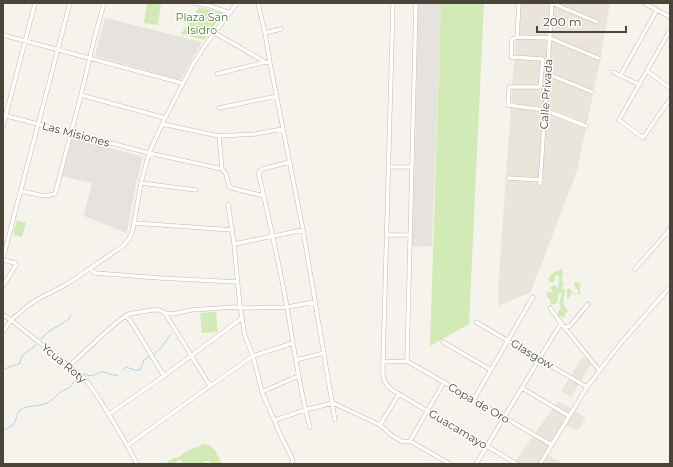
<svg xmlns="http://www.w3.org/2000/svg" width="673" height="467" font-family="Montserrat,sans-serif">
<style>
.residential{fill:#eae5da}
.industrial{fill:#e6e2dd}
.green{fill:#d2eab5}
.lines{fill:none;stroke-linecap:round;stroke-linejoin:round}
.stream{stroke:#a9d4f2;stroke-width:1}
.minor-casing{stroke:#c2bbae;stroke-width:4.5}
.minor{stroke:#fff;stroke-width:3.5}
.labels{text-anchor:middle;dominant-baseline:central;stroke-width:3;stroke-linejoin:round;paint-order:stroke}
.park-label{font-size:11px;fill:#4a7f2a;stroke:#fff}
.street-label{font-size:11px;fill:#4b4439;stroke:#fff}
</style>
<rect width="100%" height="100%" fill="#f6f3ec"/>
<path class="residential" d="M518,3H610L600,61L577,171L530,294H526L499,306V277Z
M583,357L592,363L571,397L561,391Z
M558,401L586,418L577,431L564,425L547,454L560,462L559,464H513Z"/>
<path class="industrial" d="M418,3H441L432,246L412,247L416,109Z
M105,18L202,42L180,80L95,56Z
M72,138L143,157L136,183L127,233L84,216L92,183L62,176Z"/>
<path class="green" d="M147,3H161L158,25L144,23Z
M441,3H484L469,324L430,346Z
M199,7L223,13L204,40L181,34Z
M17,220L26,223L22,237L13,235Z
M561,269H563L562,272L564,274L562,275V279L564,285L562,288L565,290L563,303L568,311V312L564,313L565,315L564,318L561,316L559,317C556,313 559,311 561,307L559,303L562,293C556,293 559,298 558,302L553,305L551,304V300L548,298L546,293L547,292H552V290L549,287L556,285V287L558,288L559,281L558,275H556L553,284L548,280L551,274Z
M575,282H577L581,284L580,286L579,287L580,290V294L577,295L571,293L570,297L567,298V290L568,288L570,289C572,291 573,294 577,294L578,293V291L574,285Z
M216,312L218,332L202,333L200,313Z
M204,444C215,445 217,455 222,464H213L209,461H207L199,464H183L182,462L180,460L177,461L176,464H164L174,458L179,457C185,451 195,448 204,444Z"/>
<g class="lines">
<path class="stream" d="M41,339L48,332L63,323L69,319L71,315
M154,354L161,348L170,335
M3,370C8,367 13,366 19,364L23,355L36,345
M122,371L126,367L135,370H140L144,360L150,356
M84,374C96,379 96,371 102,372C108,372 112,376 118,375
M3,431C6,428 10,428 13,425C17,421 16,414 20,410C25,405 40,407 47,403C52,401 55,397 59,393C62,390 66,390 70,387C73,384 75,380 78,377"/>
<defs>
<path id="minor" d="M194,3L207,5L230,13
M258,3L265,33L270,63L303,230L335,420
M393,3L383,362C383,374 381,381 392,390L517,464
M552,3L597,22
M644,3L670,17
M670,30L619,120L643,138L670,99
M215,33L265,62
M265,33L281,29
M3,35L182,83
M517,37L519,3
M647,71L670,88
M613,72L640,85
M217,74L265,62L270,63
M548,74L592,92
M620,76L657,10
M81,95L165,118
M219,108L277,96
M3,115L149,153L222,169L226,174L229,186L231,188L264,196
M162,124L219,136L255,134L283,129
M3,126L35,3
M586,126L545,110L508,105L509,87H540L543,60L542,59L511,57L512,39L517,37L550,38L598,58
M219,136L222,169
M290,162L262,169L259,172V175C269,219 279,263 287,307C294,347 299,388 310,427
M388,167H412
M508,178L541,180
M141,183L196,190
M540,184L552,3
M21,191L44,196L55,194L81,95L93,44L104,3
M228,204L234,244L240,307L245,336L253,356L262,392L281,436L293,460L291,464
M134,223L233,230
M670,229L667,233L670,235
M386,235H409
M234,244L303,230
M3,258L70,3
M3,260L15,263L16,265L3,286
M90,269L92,271L95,273L160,278L238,282
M635,269L667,233
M165,313L210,386
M3,315L11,320L83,377C94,389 102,404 111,418C120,433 129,448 137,464
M125,316L130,320L164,376
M476,322L587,387
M561,323L599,370
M565,327L570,326L588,304
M3,332L11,320L30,304L40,298L67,284L123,246L129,239L133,229L141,183L149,153L165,118L193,64L206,44L237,3
M443,342L491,370
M296,360L324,353
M407,361L416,3
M407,361L552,445
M383,362L407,361
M69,366L109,329L121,319L129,314L152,310H159L165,313L173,314L191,310L235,307L245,308L287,307L315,302
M522,388L569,416
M262,392L298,376
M474,399L533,297
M109,414L164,376L242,318
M275,420L305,410L333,403L380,425L390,434L401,441L407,442L410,441L450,464
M380,425L399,394
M410,441L444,382
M128,445L210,386L253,356L293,343
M476,464L561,323L550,308
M540,464L587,387L620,344L670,287"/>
</defs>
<use href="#minor" class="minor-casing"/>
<use href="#minor" class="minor"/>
</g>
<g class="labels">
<g class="park-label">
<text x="202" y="17">Plaza San<tspan x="202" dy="13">Isidro</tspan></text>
</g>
<g class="street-label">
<text transform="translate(546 94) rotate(-86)">Calle Privada</text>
<text transform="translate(76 134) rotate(15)">Las Misiones</text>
<text transform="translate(532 354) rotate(31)">Glasgow</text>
<text transform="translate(64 363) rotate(40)">Ycua Roty</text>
<text transform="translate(479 403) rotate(30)">Copa de Oro</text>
<text transform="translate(458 429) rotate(31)">Guacamayo</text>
</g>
</g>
<rect width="673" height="467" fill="none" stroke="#4b4439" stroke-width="8"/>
<path d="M537 26v6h89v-6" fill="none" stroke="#4b4439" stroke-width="2"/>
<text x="543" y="26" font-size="12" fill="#4b4439" stroke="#ffffff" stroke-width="3" paint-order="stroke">200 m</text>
</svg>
